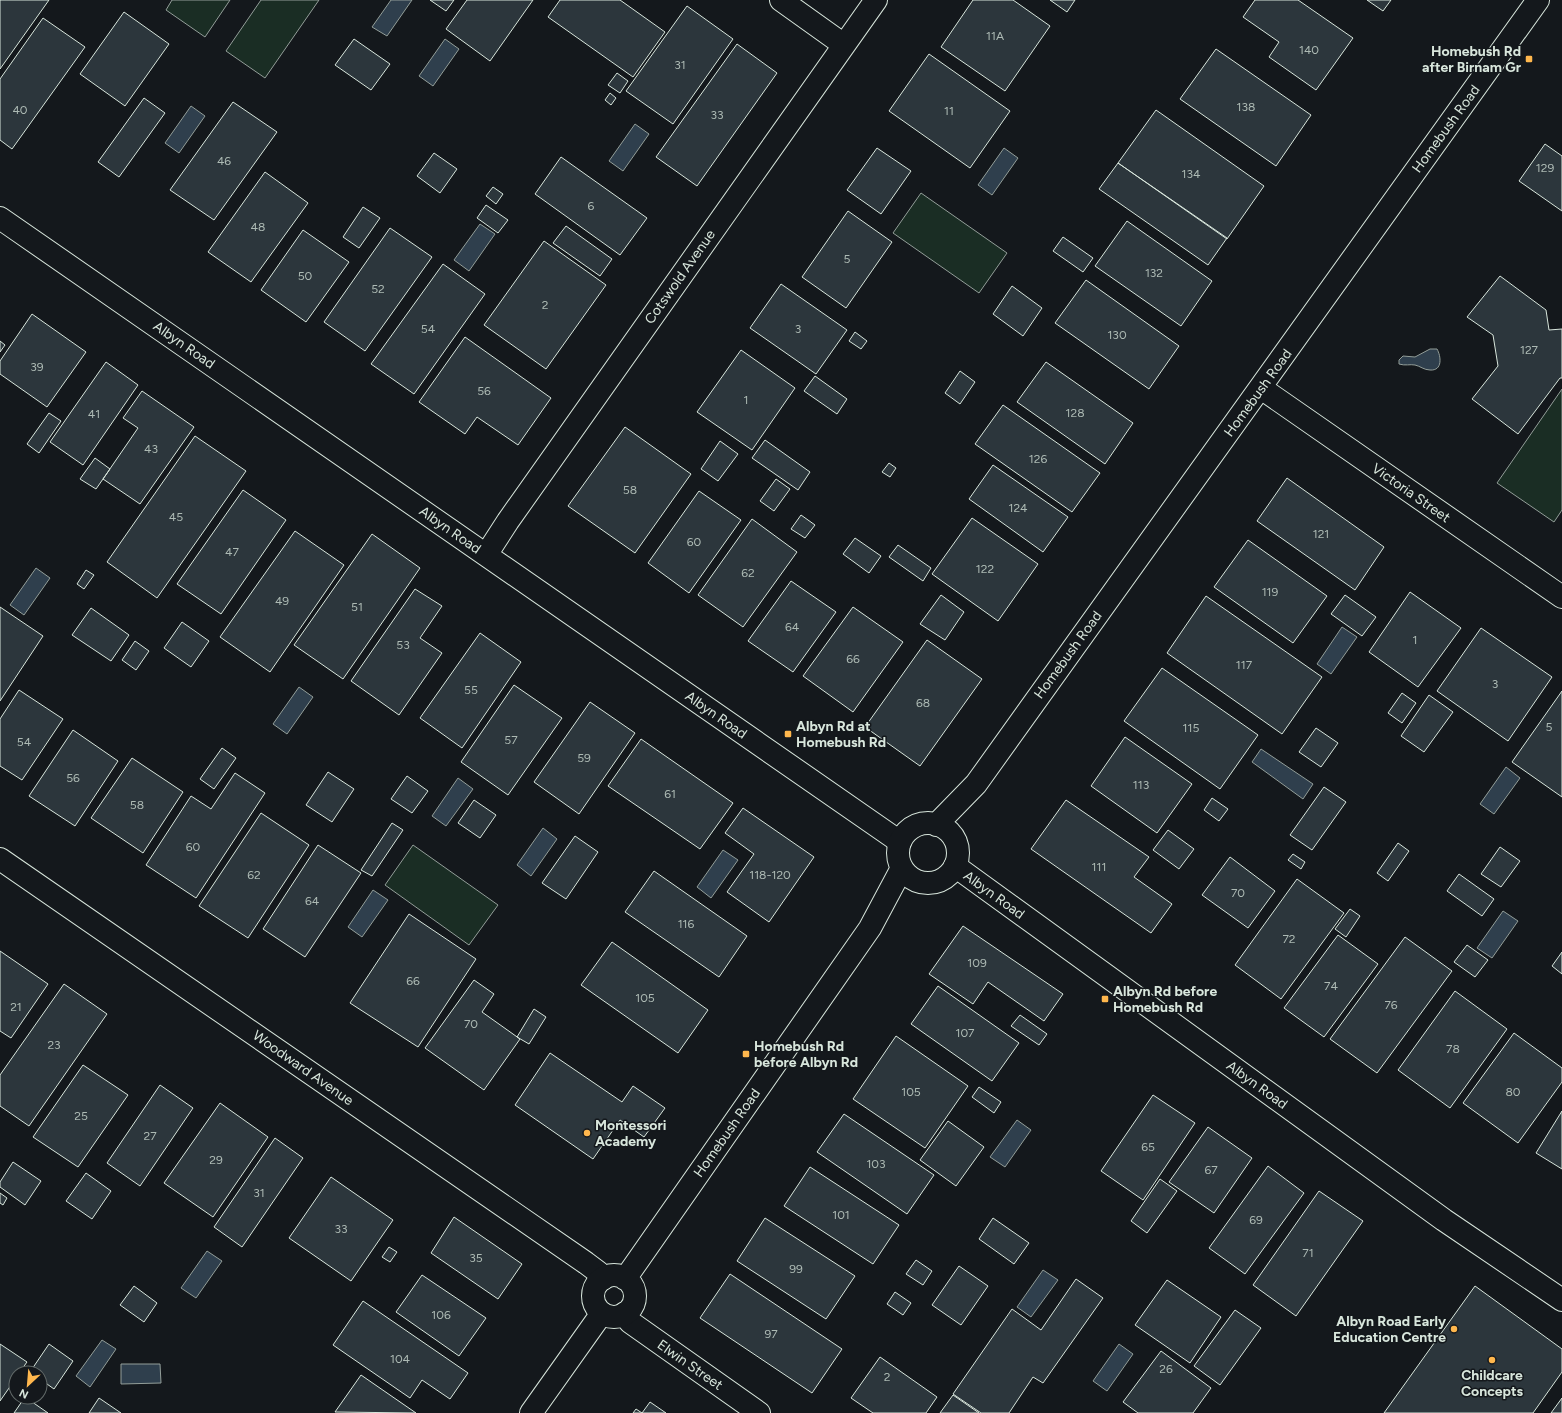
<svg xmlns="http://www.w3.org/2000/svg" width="1562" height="1413" font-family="Figtree,sans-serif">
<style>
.green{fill:#1a2d24;stroke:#939e99}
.water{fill:#2f3f4d;stroke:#939e99}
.building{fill:#2c363c;stroke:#d8e6dc}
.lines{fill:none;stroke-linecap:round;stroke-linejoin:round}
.street-casing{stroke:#d8e6dc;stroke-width:24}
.secondary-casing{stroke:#d8e6dc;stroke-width:24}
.street{stroke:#14181c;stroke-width:22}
.secondary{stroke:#14181c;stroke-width:22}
.poi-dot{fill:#ffb74d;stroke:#14181c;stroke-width:1.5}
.labels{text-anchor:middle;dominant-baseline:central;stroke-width:3;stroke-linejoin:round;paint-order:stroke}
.number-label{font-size:12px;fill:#adbab4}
.poi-label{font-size:14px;font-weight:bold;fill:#d8e6dc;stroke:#14181c;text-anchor:start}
.street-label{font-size:14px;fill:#d8e6dc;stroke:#14181c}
</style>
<rect width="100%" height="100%" fill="#14181c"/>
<path class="green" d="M172,0H230L205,37L166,10Z
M261,0H319L265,78L226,51Z
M921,193L1007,253L979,293L893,233Z
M1562,389V510L1554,522L1497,483Z
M413,845L498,905L469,945L385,885Z"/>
<path class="water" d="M391,0H412L387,36L372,27Z
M445,39L459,49L433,86L419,76Z
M191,106L205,116L179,153L165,143Z
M635,124L649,134L623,171L609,161Z
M1004,148L1018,158L992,195L978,185Z
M480,224L495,234L469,271L454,260Z
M1430,349H1437C1441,356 1443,371 1430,370C1424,370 1420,366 1415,365C1410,364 1405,366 1399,364V360L1403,356L1415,357Z
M36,568L50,578L24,615L10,605Z
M1342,627L1357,637L1331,674L1317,664Z
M299,687L313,697L287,734L273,724Z
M1261,749L1313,784L1303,799L1252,762Z
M1506,767L1520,778L1494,814L1480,804Z
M458,778L473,789L446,826L432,816Z
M543,828L557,839L531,876L517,865Z
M723,850L738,860L711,898L697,887Z
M373,890L388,900L362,937L348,927Z
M1503,911L1518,921L1492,958L1477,948Z
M1017,1120L1031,1130L1005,1167L990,1157Z
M207,1251L222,1261L196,1298L181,1288Z
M1043,1270L1058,1280L1031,1317L1017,1307Z
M102,1340L116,1349L90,1387L76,1376Z
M1119,1344L1133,1354L1107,1391L1093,1381Z
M121,1364H160L161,1383L121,1384Z"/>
<path class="building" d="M0,0H49L0,69Z
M430,0H454L446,11Z
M467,0H533L490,61L446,29Z
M560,0H620L665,32L633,77L548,17Z
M973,0H1013L1050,26L1005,91L941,47Z
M1050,0H1075L1067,12Z
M1255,0H1298L1353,38L1316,90L1269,57L1279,42L1243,17Z
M1367,0H1391L1383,11Z
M687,6L733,39L673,124L626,91Z
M124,12L169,44L125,106L80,74Z
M43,18L85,47L12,149L0,140V79Z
M354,39L390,64L371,90L335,65Z
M737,44L777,73L697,186L656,157Z
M1216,49L1311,115L1276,166L1180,99Z
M929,54L1010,111L970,168L889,111Z
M617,73L628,81L620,93L608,85Z
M610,93L616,98L611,105L605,100Z
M144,98L165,113L119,177L98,162Z
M233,102L277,132L214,220L170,190Z
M1156,110L1264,186L1227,239L1118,163Z
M1545,144L1562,156V211L1519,181Z
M877,148L911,171L881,214L847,190Z
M434,153L457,169L440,193L417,176Z
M561,157L647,218L620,255L535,194Z
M1118,163L1227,238L1208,265L1099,189Z
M265,172L308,203L251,282L208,252Z
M493,187L503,194L496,204L486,196Z
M486,205L508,220L498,233L477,218Z
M363,207L380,218L359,248L343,237Z
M848,211L892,242L846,308L802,277Z
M1127,221L1212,281L1181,326L1095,266Z
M566,226L612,259L600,276L553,243Z
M390,228L432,257L365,351L324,322Z
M303,230L349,262L306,322L261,290Z
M1063,237L1093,258L1083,272L1053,251Z
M544,241L606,285L546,369L484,325Z
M443,264L485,294L414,394L371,364Z
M1500,276L1546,310L1549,330L1562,329V378H1560L1518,434L1472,399L1498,366L1493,335L1467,317Z
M1086,280L1179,346L1149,389L1055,323Z
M781,284L847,330L816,374L750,328Z
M1012,286L1042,308L1023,336L993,314Z
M32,314L86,352L47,407L0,374V361Z
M855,332L867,341L861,349L849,341Z
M465,337L551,398L518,445L477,417L465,434L419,402Z
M0,341L5,345L0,352Z
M741,350L795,388L752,450L697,412Z
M106,362L138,385L83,465L50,442Z
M1046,362L1133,423L1105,464L1017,402Z
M960,371L975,382L960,404L945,393Z
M815,376L847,399L837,414L804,391Z
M142,391L194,427L140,504L103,479L138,428L123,418Z
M1003,405L1100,473L1072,512L975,444Z
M49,413L61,421L39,453L27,444Z
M625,427L691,474L635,553L568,506Z
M195,436L246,471L157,598L107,562Z
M765,440L810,472L798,490L752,458Z
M720,441L738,454L718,481L701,469Z
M95,458L110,469L96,489L80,479Z
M889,463L896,468L890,477L882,472Z
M993,465L1068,517L1043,552L969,499Z
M1287,478L1384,547L1355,590L1257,521Z
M776,479L790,489L774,511L760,501Z
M243,490L286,520L221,614L177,584Z
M699,491L741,520L689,593L648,563Z
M801,515L815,525L805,538L791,529Z
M972,518L1038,564L998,621L932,574Z
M752,519L797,552L743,627L698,595Z
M295,531L344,565L270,672L220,637Z
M372,534L420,568L343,679L294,645Z
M855,538L881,556L869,573L843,554Z
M1248,540L1327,596L1293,643L1214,587Z
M898,545L931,568L923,581L889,557Z
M86,570L94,575L84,589L77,584Z
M791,581L836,612L793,672L748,641Z
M415,589L442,606L420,638L442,653L399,715L351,681Z
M1410,592L1461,628L1418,687L1369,652Z
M941,595L964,612L945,640L920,624Z
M1345,595L1376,617L1362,636L1331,614Z
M1206,596L1322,677L1282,734L1167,653Z
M0,607L43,636L0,701Z
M853,607L903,642L853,712L803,676Z
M91,608L129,635L111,661L72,635Z
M182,622L209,641L191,667L164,648Z
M1481,628L1552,677L1508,741L1437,691Z
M480,633L521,662L462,748L420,718Z
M927,640L982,679L920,766L865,727Z
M135,641L149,651L136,670L122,660Z
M1162,668L1258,735L1220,789L1124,721Z
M514,685L562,718L508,795L461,762Z
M19,690L63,719L22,780L0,766V719Z
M1562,691V797L1512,762Z
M1402,693L1416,703L1402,723L1388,713Z
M1429,695L1453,712L1424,752L1401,736Z
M590,702L635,733L579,814L534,782Z
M1316,728L1338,743L1321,767L1299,752Z
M73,730L118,761L75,826L29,796Z
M1125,737L1192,784L1157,833L1091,786Z
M641,739L733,803L700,849L608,786Z
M222,748L236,758L214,789L200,779Z
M132,758L183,792L143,853L91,818Z
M328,772L354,789L332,822L306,805Z
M235,773L265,793L196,898L146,865L191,796L211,809Z
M407,776L428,791L412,813L391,799Z
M1324,787L1346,802L1312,850L1290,835Z
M1212,798L1228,809L1219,821L1204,810Z
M474,800L496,815L480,838L458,823Z
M1066,800L1149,857L1134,877L1172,904L1151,933L1031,849Z
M743,808L814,857L769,922L727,892L754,854L725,833Z
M261,813L309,845L248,938L199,906Z
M392,823L403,830L372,876L361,870Z
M1168,830L1194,849L1179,869L1153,850Z
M575,836L598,852L566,899L542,883Z
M1398,843L1409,851L1388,881L1377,873Z
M318,845L361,873L305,957L263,929Z
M1500,847L1520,861L1501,887L1481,874Z
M1293,854L1305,862L1301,869L1288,860Z
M1230,857L1275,891L1248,928L1202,895Z
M654,871L747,936L719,977L625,912Z
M1459,874L1494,899L1482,916L1447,891Z
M1297,879L1344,913L1281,999L1235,965Z
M1350,909L1360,916L1346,937L1335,929Z
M409,914L476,959L418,1047L350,1003Z
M963,926L1063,994L1044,1021L988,982L973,1004L929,974Z
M1338,935L1378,964L1324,1037L1284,1008Z
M1405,937L1452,971L1377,1073L1330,1039Z
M612,942L708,1010L678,1053L581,985Z
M1467,945L1488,960L1475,977L1454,962Z
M0,951L48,984L11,1038L0,1031Z
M1562,952V974L1552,966Z
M474,980L494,994L482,1012L520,1039L484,1090L425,1048Z
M64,984L107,1014L29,1126L0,1106V1075Z
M938,986L1019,1043L992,1081L911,1024Z
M1455,991L1507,1029L1450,1108L1398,1070Z
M534,1009L546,1017L529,1044L517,1037Z
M1020,1015L1047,1034L1039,1045L1011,1026Z
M1514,1033L1562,1068V1082L1518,1143L1463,1103Z
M896,1036L968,1086L925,1148L853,1099Z
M550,1053L622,1102L633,1086L665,1108L644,1137L620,1120L593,1159L515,1105Z
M83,1065L128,1095L78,1167L33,1137Z
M160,1085L193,1108L140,1186L107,1163Z
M979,1087L1001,1102L994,1113L972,1097Z
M1153,1095L1195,1123L1143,1200L1101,1171Z
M220,1103L268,1137L213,1217L164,1183Z
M1562,1111V1169L1536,1153Z
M844,1114L934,1175L907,1214L817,1152Z
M948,1121L984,1147L956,1186L920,1160Z
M1208,1127L1252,1158L1214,1213L1169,1182Z
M275,1138L303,1158L242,1247L214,1227Z
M13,1162L41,1181L25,1205L0,1187V1182Z
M1268,1166L1304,1193L1245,1274L1209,1248Z
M810,1167L899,1225L873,1264L784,1206Z
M86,1173L111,1191L92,1219L66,1201Z
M331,1177L393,1220L351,1281L289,1238Z
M1160,1179L1177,1191L1147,1233L1131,1221Z
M1319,1191L1363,1221L1296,1316L1253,1285Z
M0,1193L7,1198L3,1205L0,1203Z
M454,1217L522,1264L498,1299L431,1253Z
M765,1218L855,1276L826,1319L737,1261Z
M993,1218L1029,1243L1014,1264L979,1239Z
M389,1247L397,1252L390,1262L382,1257Z
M916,1260L932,1271L923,1285L906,1274Z
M959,1266L988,1286L961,1325L932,1305Z
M730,1274L842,1349L812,1393L700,1318Z
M422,1275L486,1318L459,1356L396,1312Z
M1076,1279L1103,1298L1043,1383L1033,1377L1009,1413H981L953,1394L1012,1309L1041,1330Z
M1167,1280L1221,1317L1190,1363L1135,1325Z
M134,1286L157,1303L144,1322L120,1305Z
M1475,1286L1562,1349V1372L1533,1413H1384Z
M895,1292L911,1303L903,1315L887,1304Z
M363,1301L468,1373L450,1399L422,1380L410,1398L333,1345Z
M1235,1310L1261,1328L1220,1385L1194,1366Z
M0,1344L27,1362L19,1373H16V1378L0,1401Z
M49,1344L73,1361L54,1389L40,1379V1373L30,1372Z
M1161,1351L1211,1388L1193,1413H1138L1123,1402Z
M880,1357L937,1397L926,1413H873L851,1398Z
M361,1375L416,1413L335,1412Z
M953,1395L979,1413H940Z
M25,1397L48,1413H14Z
M99,1398L121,1413H89Z
M1562,1398V1413H1551Z
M650,1402L666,1413H633L636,1409L642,1413Z"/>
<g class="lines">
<defs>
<path id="street" d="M781,0L844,45
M0,218L900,842
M1261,388L1562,597
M486,555L508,521L876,0
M0,859L586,1263L598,1272L603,1279
M955,866L1444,1220L1562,1300
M625,1313L630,1322L759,1413"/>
<path id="secondary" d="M898 853a30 30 0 1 1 60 0a30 30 0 1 1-60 0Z
M936,825L976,784L1538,0
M593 1296a21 21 0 1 1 42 0a21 21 0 1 1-42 0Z
M625,1279L870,928L902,868
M531,1413L602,1313"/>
</defs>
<use href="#street" class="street-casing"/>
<use href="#secondary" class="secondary-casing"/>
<use href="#street" class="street"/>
<use href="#secondary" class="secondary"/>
</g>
<g class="poi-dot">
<rect x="1525" y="55" width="8" height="8" rx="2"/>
<rect x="784" y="730" width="8" height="8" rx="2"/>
<rect x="1101" y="995" width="8" height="8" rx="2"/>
<rect x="742" y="1050" width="8" height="8" rx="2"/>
<circle cx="587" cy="1133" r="4"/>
<circle cx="1454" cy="1329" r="4"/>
<circle cx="1492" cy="1360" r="4"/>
</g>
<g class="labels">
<g class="number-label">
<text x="995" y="36">11A</text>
<text x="1309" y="50">140</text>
<text x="680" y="65">31</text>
<text x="1246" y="107">138</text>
<text x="20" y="110">40</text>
<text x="949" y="111">11</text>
<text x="717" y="115">33</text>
<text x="224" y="161">46</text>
<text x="1545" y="168">129</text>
<text x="1191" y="174">134</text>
<text x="591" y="206">6</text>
<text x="258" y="227">48</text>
<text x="847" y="259">5</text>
<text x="1154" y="273">132</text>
<text x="305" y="276">50</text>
<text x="378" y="289">52</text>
<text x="545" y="305">2</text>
<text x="428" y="329">54</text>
<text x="798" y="329">3</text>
<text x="1117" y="335">130</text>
<text x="1529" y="350">127</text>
<text x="37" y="367">39</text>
<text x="484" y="391">56</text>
<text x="746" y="400">1</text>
<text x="1075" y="413">128</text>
<text x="94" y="414">41</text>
<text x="151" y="449">43</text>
<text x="1038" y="459">126</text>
<text x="630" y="490">58</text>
<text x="1018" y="508">124</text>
<text x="176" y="517">45</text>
<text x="1321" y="534">121</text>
<text x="694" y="542">60</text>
<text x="232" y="552">47</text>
<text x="985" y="569">122</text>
<text x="748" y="573">62</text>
<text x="1270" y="592">119</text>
<text x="282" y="601">49</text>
<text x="357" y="607">51</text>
<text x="792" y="627">64</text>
<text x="1415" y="640">1</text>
<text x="403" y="645">53</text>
<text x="853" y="659">66</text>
<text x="1244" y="665">117</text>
<text x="1495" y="684">3</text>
<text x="471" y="690">55</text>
<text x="923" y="703">68</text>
<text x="1549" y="727">5</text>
<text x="1191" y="728">115</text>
<text x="511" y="740">57</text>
<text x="24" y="742">54</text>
<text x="584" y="758">59</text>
<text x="73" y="778">56</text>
<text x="1141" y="785">113</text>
<text x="670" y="794">61</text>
<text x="137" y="805">58</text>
<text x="193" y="847">60</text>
<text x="1099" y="867">111</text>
<text x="254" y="875">62</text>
<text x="770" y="875">118-120</text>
<text x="1238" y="893">70</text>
<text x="312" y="901">64</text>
<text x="686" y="924">116</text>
<text x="1289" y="939">72</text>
<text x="977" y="963">109</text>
<text x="413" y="981">66</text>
<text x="1331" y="986">74</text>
<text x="645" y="998">105</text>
<text x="1391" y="1005">76</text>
<text x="16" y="1007">21</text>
<text x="471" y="1024">70</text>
<text x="965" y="1033">107</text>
<text x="54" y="1045">23</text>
<text x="1453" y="1049">78</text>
<text x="911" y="1092">105</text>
<text x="1513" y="1092">80</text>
<text x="81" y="1116">25</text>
<text x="150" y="1136">27</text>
<text x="1148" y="1147">65</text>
<text x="216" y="1160">29</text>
<text x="876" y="1164">103</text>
<text x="1211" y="1170">67</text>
<text x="259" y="1193">31</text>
<text x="841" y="1215">101</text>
<text x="1256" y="1220">69</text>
<text x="341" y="1229">33</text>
<text x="1308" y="1253">71</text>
<text x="476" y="1258">35</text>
<text x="796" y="1269">99</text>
<text x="441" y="1315">106</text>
<text x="771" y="1334">97</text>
<text x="400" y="1359">104</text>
<text x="1166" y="1369">26</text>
<text x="887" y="1377">2</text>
</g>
<g class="poi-label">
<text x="1521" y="51" text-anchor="end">Homebush Rd<tspan x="1521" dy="16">after Birnam Gr</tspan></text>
<text x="796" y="726">Albyn Rd at<tspan x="796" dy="16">Homebush Rd</tspan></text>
<text x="1113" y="991">Albyn Rd before<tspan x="1113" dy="16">Homebush Rd</tspan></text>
<text x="754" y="1046">Homebush Rd<tspan x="754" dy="16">before Albyn Rd</tspan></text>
<text x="595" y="1125">Montessori<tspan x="595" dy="16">Academy</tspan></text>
<text x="1446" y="1321" text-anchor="end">Albyn Road Early<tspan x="1446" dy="16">Education Centre</tspan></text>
<text x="1492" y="1375" text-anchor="middle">Childcare<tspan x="1492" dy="16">Concepts</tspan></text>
</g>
<g class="street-label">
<text transform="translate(1446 129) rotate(-54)">Homebush Road</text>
<text transform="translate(680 277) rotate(-55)">Cotswold Avenue</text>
<text transform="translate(184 345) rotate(35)">Albyn Road</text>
<text transform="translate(1258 393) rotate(-54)">Homebush Road</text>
<text transform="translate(1411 493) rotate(35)">Victoria Street</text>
<text transform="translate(450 530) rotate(35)">Albyn Road</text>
<text transform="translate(1068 655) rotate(-54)">Homebush Road</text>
<text transform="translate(716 715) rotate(35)">Albyn Road</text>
<text transform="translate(994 895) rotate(36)">Albyn Road</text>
<text transform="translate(303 1068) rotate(35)">Woodward Avenue</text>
<text transform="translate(1257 1085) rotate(36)">Albyn Road</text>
<text transform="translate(727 1133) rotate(-55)">Homebush Road</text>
<text transform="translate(690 1365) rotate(35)">Elwin Street</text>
</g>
</g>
<g transform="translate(28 1385) rotate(206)"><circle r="19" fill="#14181c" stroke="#626a69"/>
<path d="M0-3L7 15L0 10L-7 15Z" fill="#ffb74d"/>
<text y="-6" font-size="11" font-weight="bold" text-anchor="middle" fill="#d8e6dc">N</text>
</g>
</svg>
